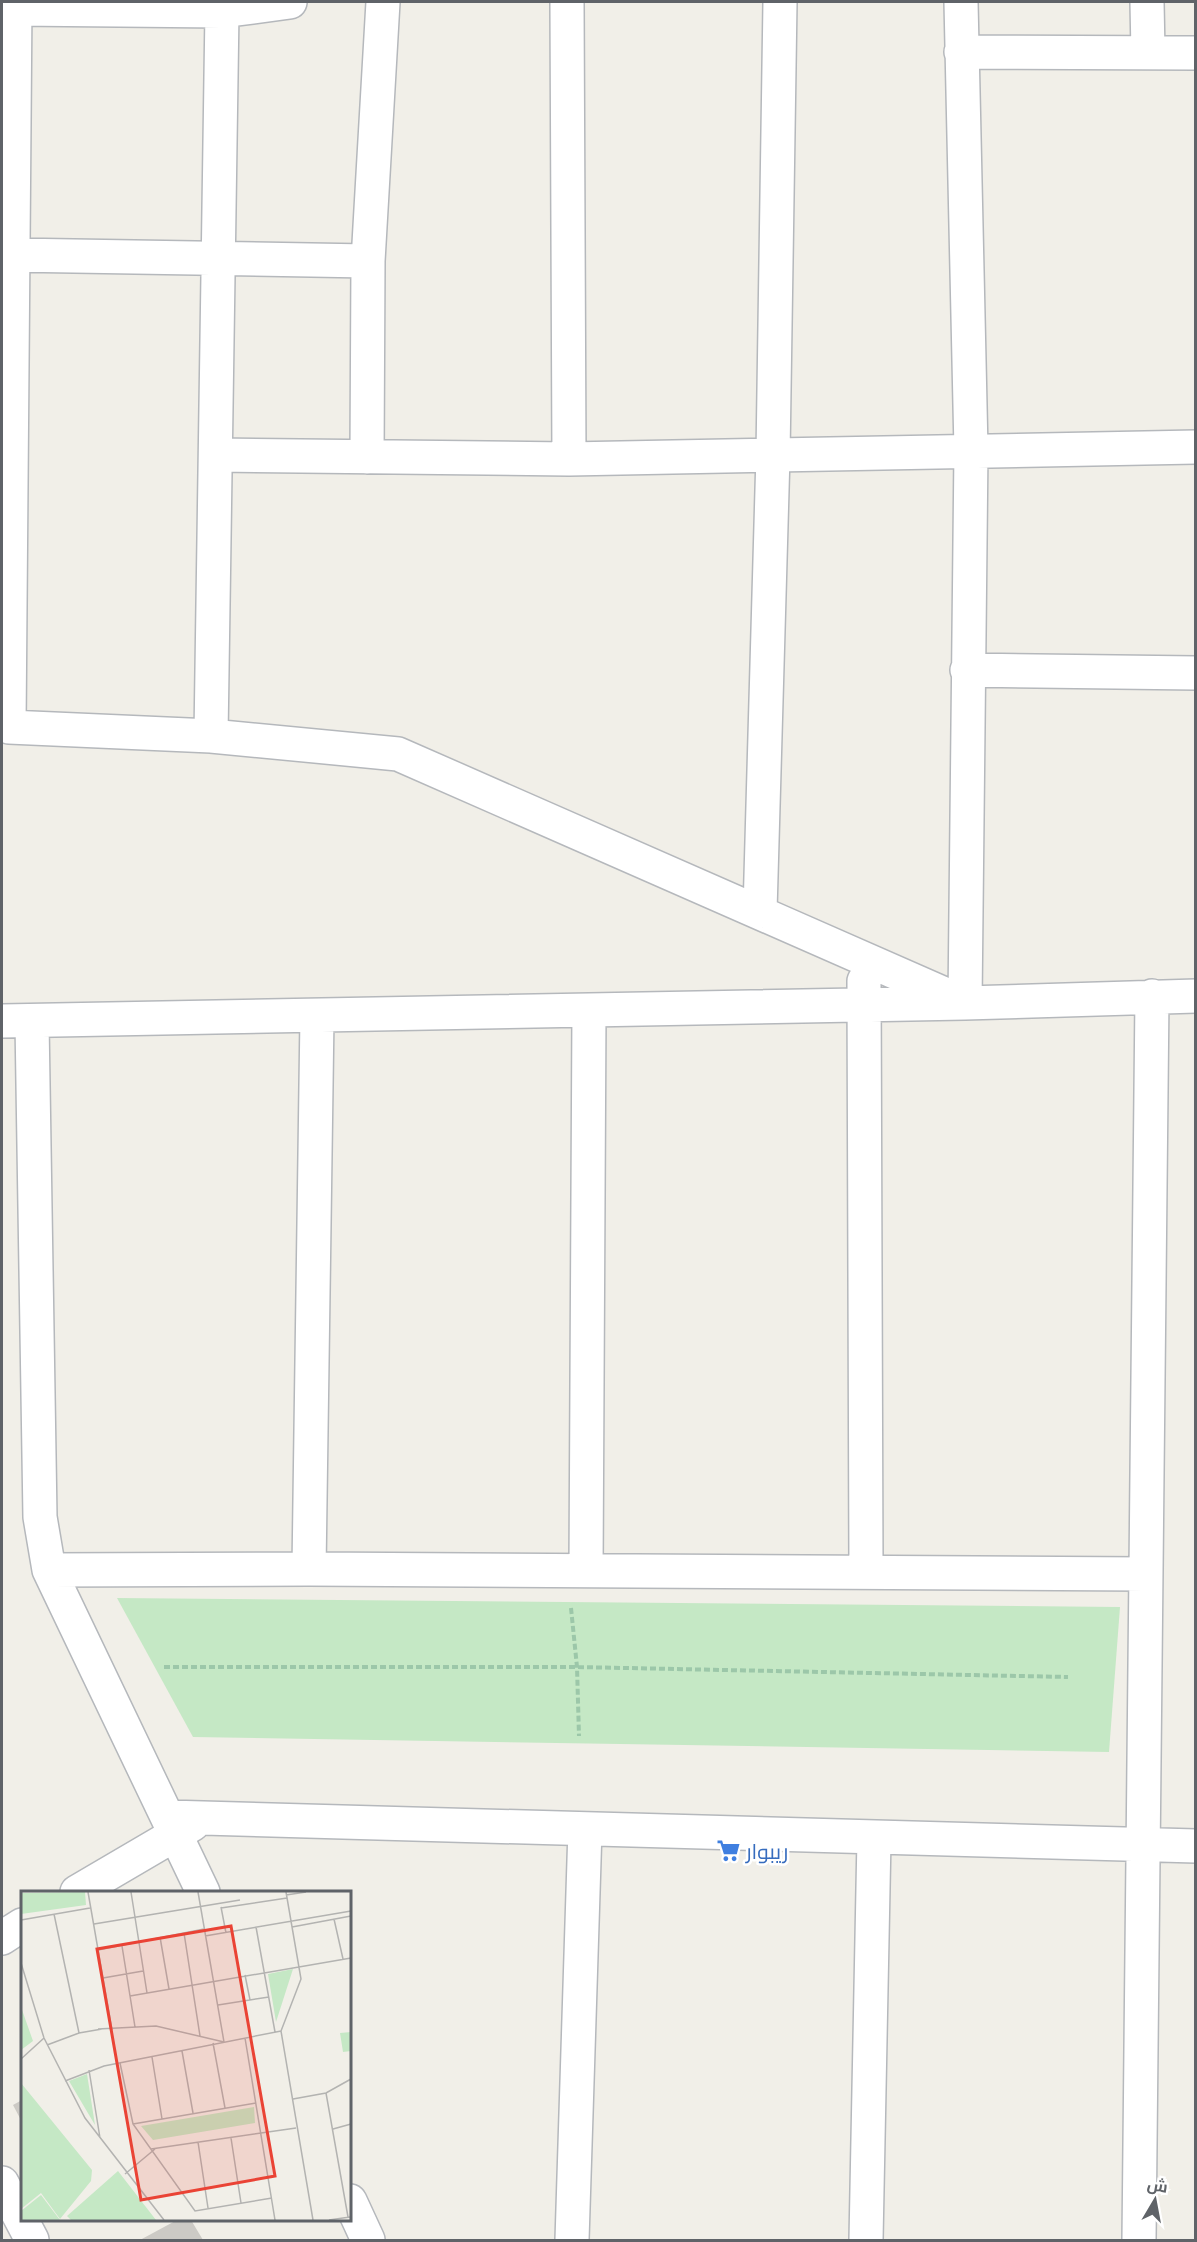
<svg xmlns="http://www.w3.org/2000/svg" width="1197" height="2242" font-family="'PT Sans Narrow',Cairo,sans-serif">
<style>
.green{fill:#c5e8c5}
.building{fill:#cccac5}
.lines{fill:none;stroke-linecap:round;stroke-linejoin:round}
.minor-casing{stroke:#b5b8bc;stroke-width:36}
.tertiary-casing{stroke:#b5b8bc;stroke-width:36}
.path{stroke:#9cc7a9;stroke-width:4;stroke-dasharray:6 3;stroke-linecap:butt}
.minor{stroke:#fff;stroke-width:33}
.tertiary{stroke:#fff;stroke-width:33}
.labels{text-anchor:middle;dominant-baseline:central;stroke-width:5;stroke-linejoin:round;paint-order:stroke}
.shop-label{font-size:21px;fill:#366cbe;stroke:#fff;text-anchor:start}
.inset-road{fill:none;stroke:#b3b3b1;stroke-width:1.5}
.view{fill:#ea4335;fill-opacity:0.15;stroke:#ea4335;stroke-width:3}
.inset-edge{fill:none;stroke:#5f6368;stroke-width:3}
</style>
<rect width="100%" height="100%" fill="#f1efe8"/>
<path class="green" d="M117,1598L1120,1607L1109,1752L193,1737Z"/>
<path class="building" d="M22,2100V2122L13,2105Z
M177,2220H191L203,2240H140Z"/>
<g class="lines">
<defs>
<path id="minor" d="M567,2L569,459
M1147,2L1148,53
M15,9L222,11L290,2
M961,52L1196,53
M13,255L368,261
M216,455L569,459L1196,447
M367,457L368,261L383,2
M967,670L1196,673
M2,725L9,727L211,736L398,754L965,1003L971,450L961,2
M9,727L15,2
M211,736L222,11
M760,911L773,455L780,2
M864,981L866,1571
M2,1021L965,1003L1196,996
M32,1022L40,1517L49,1570L203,1892
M309,1569L317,1016
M49,1570L309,1569L1146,1574
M586,1570L589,1010
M168,1817L1196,1846
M77,1892L193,1824
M2,1938L22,1925
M350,2201L368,2240
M572,2240L585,1829
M866,2240L874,1838
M1139,2240L1152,996"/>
<path id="tertiary" d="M2,2183L32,2240"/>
</defs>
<use href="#minor" class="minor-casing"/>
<use href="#tertiary" class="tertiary-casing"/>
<path class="path" d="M571,1608L577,1667L579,1736
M164,1667H577L1068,1677"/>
<use href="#minor" class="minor"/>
<use href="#tertiary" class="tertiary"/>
</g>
<defs>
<symbol id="supermarket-bare" viewBox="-9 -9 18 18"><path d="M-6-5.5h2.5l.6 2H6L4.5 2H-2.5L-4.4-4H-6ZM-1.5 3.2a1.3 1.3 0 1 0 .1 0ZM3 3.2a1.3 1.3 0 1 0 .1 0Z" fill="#3f7fe0" stroke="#fff" stroke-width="2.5" paint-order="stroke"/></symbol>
</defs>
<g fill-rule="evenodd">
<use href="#supermarket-bare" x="712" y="1834" width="33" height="33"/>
</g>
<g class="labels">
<g class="shop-label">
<text x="746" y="1851">ريبوار</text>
</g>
</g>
<g transform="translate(21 1891)">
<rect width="330" height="330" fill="#f1efe8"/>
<path d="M64,1L65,14L0,23V2ZM272,78L255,131L247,83ZM0,116L12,150L0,159ZM330,141V160L322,161L319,142ZM66,183L74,234L48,190ZM0,192L71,279L70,290L39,328L20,302L0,318ZM233,216L234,232L132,249L120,235ZM97,280L135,329H50L46,325ZM20,304L39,329H0V320Z" fill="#c5e8c5"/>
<path class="inset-road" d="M67,1L91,139M110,1L126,102M265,1L280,88L260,140L292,329M265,4L285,1M200,16L205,42M200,17L266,7M33,23L58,142M313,28L322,68M0,29L69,17M73,33L219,9M235,36L254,141M271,36L330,25M163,42L179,145M184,45L330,20M139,46L148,98M101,55L114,136M77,59L183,38M0,72L23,147L64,227L143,329M224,84L229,109M82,87L122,80M109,105L330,67M197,114L248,106M77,138L135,135L203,151L177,1M224,147L254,329M192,152L204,217M26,154L58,142L81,138M161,160L172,222M131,166L141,228M0,168L23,147M99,172L112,233L174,320L251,307M68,179L79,247M44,190L83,175L260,140M305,202L327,326M272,208L305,202L330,188M112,233L235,212M312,238L330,233M210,247L220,312M177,251L187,317M130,258L275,237M104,283L134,258M308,329L329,326"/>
<path class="view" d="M210,35L254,285L120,309L76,58Z"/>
<rect width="330" height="330" class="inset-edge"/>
</g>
<rect width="1197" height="2242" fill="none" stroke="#5f6368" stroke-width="6"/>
<g transform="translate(1155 2200) rotate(10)" stroke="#ffffff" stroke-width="4.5" paint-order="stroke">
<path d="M0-4.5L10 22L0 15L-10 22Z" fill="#5f6368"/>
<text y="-9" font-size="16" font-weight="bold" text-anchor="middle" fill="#5f6368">ش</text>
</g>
</svg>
